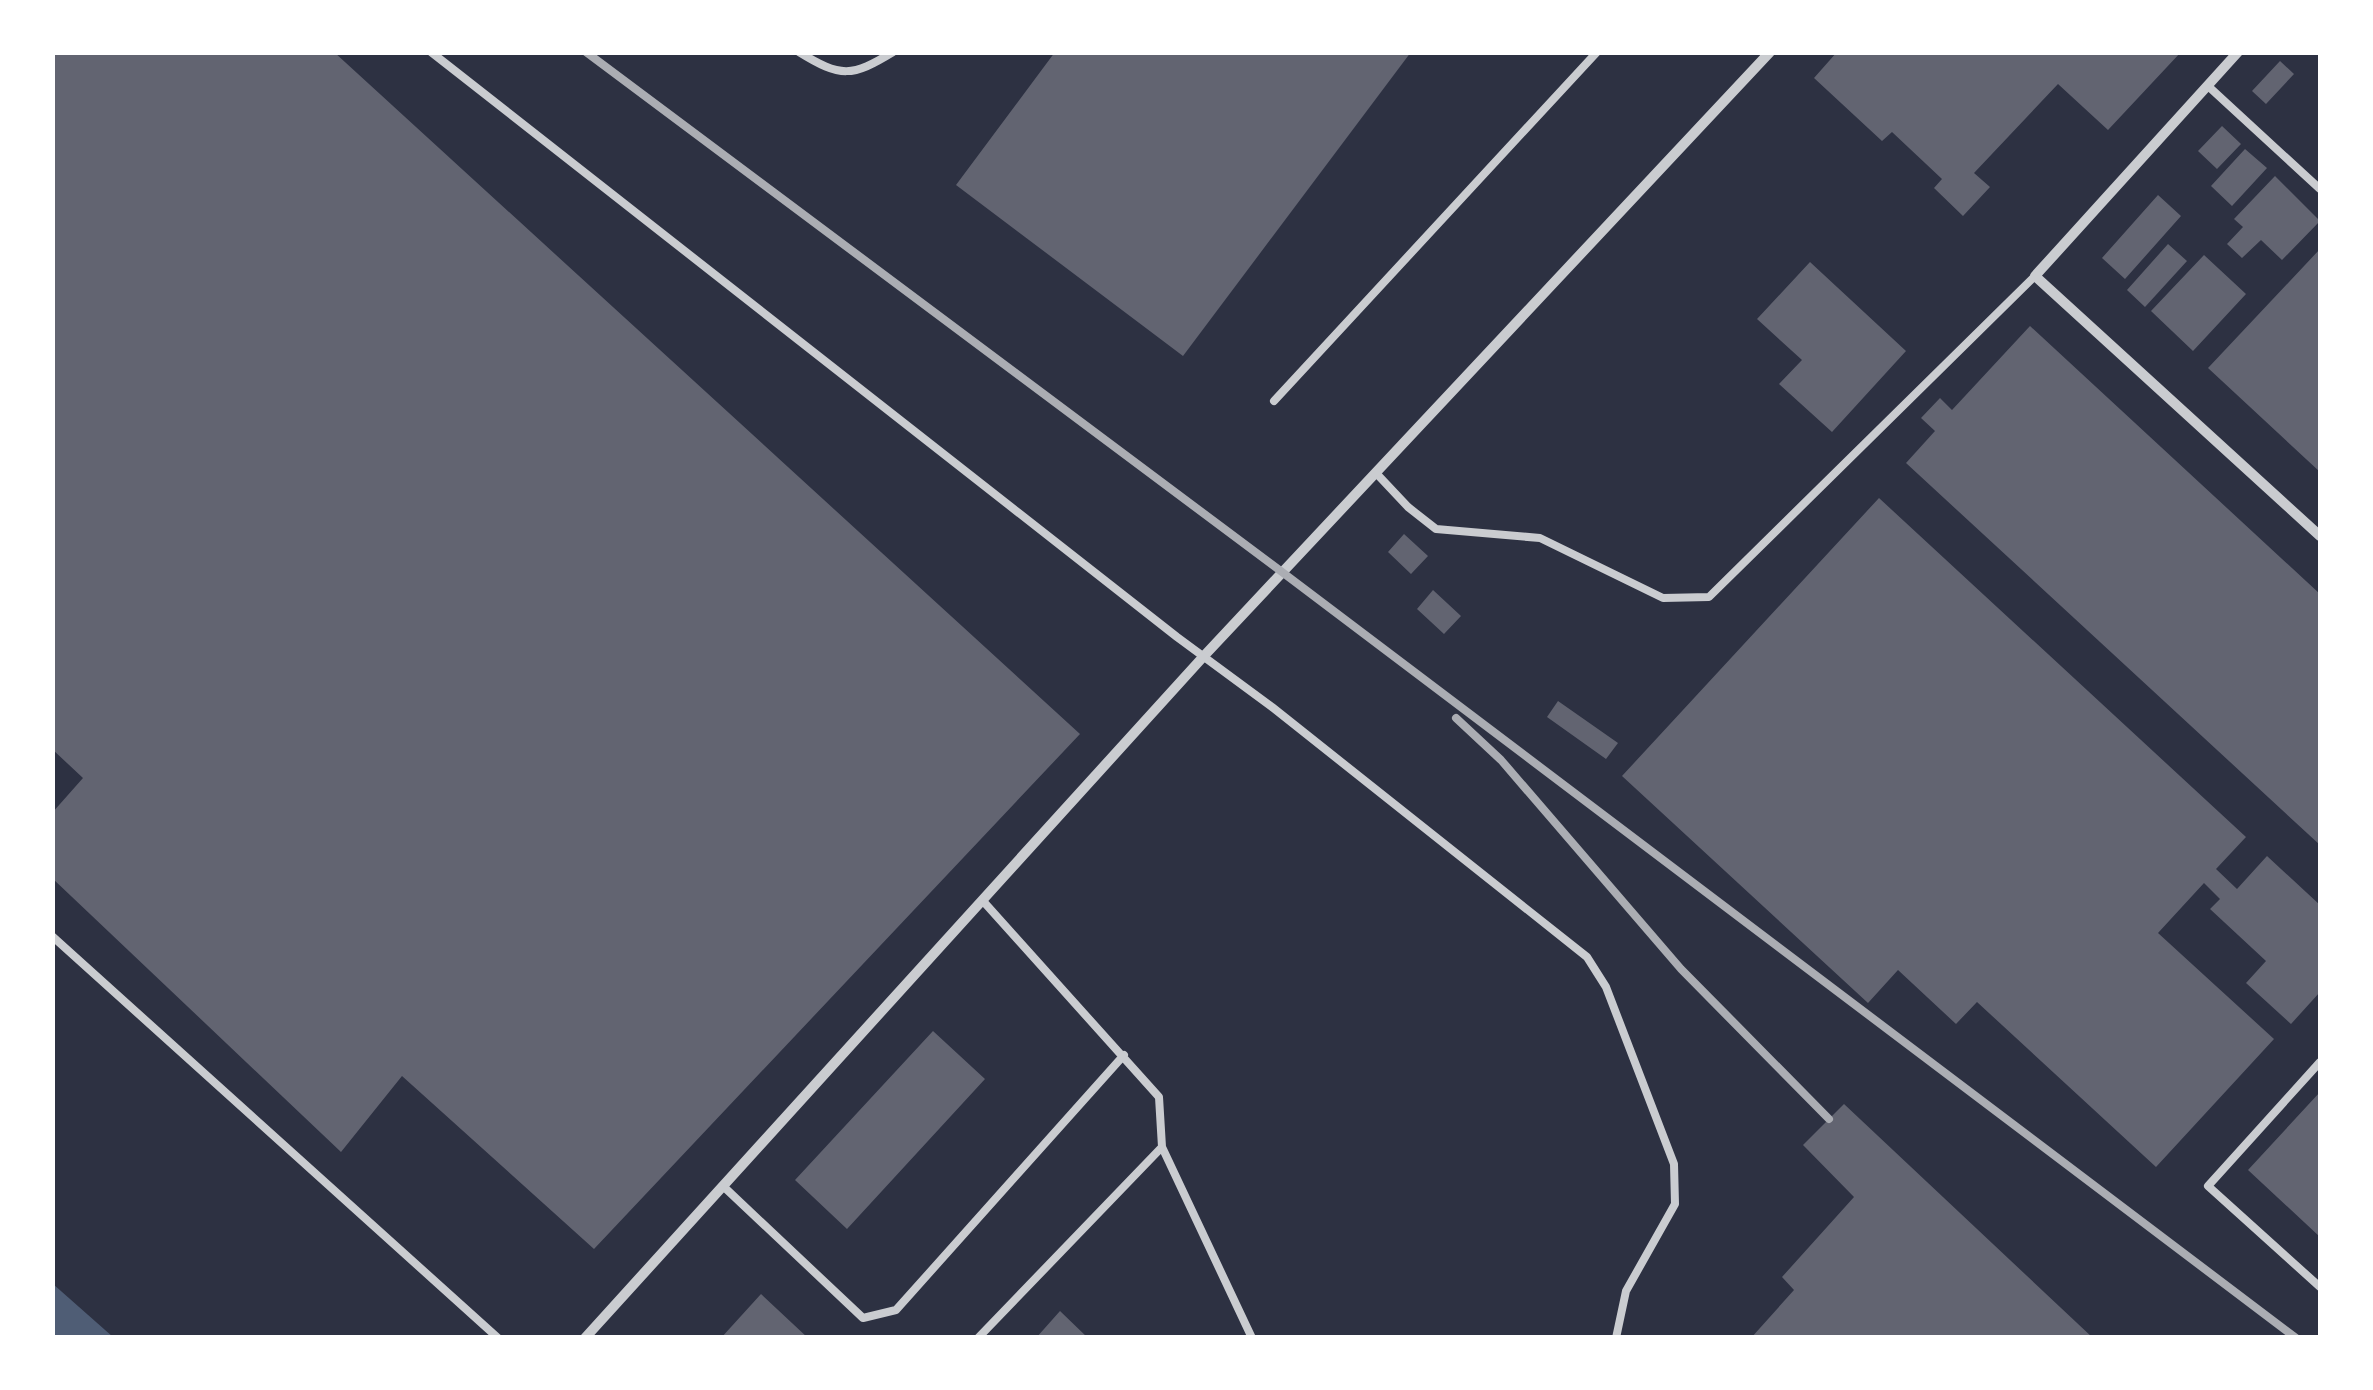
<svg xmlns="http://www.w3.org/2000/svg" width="2373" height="1390" font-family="'Noto Serif',serif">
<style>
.water{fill:#4f5d75}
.building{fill:#626471}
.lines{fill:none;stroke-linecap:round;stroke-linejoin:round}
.service{stroke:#caccd0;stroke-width:8}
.minor{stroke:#caccd0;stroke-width:10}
.rail{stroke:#abadb3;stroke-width:8}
</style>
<rect width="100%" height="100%" fill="#2d3142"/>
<path class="water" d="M52,1284H53L113,1337H53Z"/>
<path class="building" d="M52,52H334L1080,734L594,1249L402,1076L341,1152L52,878V813L83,778L52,749Z
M1055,52H1411L1183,356L956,185Z
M1837,52H2181L2108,130L2058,84L1974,173L1990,187L1963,216L1934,188L1942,179L1892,132L1882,141L1814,78Z
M2280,61L2294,74L2266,104L2252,91Z
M2222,126L2241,144L2217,169L2198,151Z
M2245,149L2267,168L2232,206L2211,186Z
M2275,176L2320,221L2282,260L2261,240L2242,258L2227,244L2243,227L2234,219Z
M2158,195L2181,216L2125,279L2102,258Z
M2168,244L2187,261L2145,307L2127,290Z
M2320,249V472L2208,368Z
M2204,255L2246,294L2193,351L2151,311Z
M1810,262L1906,351L1832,432L1779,384L1802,360L1757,319Z
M2030,326L2320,594V845L1906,463L1935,431L1921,418L1940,398L1952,410Z
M1879,498L2246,837L2216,869L2237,889L2267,856L2320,905V992L2291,1024L2246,983L2266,961L2210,909L2220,899L2204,883L2158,933L2274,1039L2156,1167L1977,1002L1956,1024L1898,970L1868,1003L1622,776Z
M1404,534L1428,556L1411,574L1388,552Z
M1433,590L1461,616L1444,634L1417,609Z
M1558,701L1618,743L1606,759L1547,717Z
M933,1031L985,1079L847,1229L795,1180Z
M2320,1092V1237L2248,1170Z
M1844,1104L2093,1338H1751L1794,1290L1782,1277L1854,1197L1803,1145Z
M761,1294L808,1338H721Z
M1060,1311L1088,1338H1036Z"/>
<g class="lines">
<path class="service" d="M431,52L1177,637L1272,707L1587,957L1606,987L1674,1164L1675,1204L1626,1291L1616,1338
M799,52C841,78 852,77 893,52
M2208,86L2320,189
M1274,401L1597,52
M1376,473L1408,507L1436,529L1540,538L1663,598L1709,597L2035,276
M983,901L1159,1097L1162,1147L1252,1338
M52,936L498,1338
M2320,1062L2208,1186L2320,1287
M723,1186L863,1318L896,1310L1124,1055
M978,1338L1162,1147"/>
<path class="minor" d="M2238,52L2035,276L2320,536
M585,1338L1203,657L1770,52"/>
<path class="rail" d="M586,52L1282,572L2296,1338
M1456,718L1501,760L1681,969L1829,1119"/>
</g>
<rect width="2373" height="1390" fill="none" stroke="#ffffff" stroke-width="110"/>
</svg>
